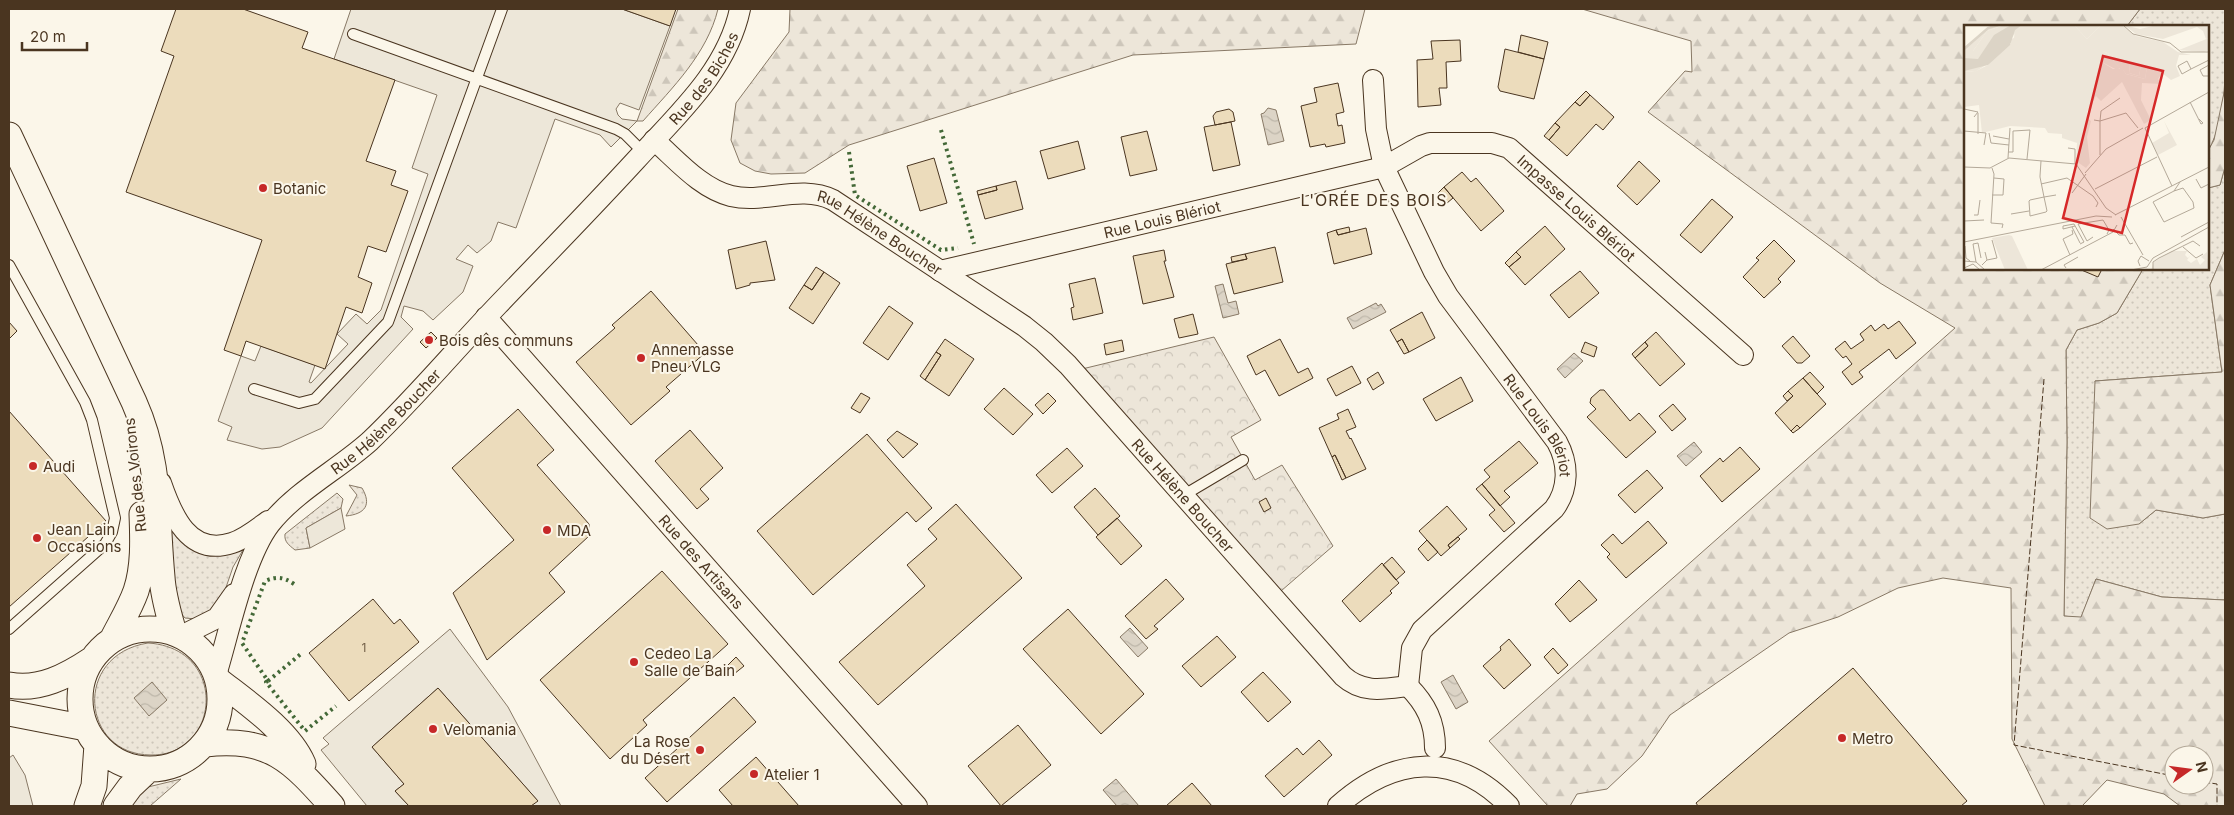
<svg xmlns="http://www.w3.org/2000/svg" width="2234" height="815" font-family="Inter,sans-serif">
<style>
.grass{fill:url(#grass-dots);stroke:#887966}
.forest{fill:url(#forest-firs);stroke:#887966;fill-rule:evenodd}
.park{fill:url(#park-crowns);stroke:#887966}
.parking{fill:#ede7d9;stroke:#887966}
.water{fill:url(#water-waves);stroke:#887966}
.building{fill:#ecdcbc;stroke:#4a3520}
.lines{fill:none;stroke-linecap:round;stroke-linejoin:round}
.service-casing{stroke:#4a3520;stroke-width:12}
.minor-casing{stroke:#4a3520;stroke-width:22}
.tertiary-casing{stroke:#4a3520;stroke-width:27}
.service{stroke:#fbf6e9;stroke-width:10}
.minor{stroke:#fbf6e9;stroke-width:20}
.tertiary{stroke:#fbf6e9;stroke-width:25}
.hedge{stroke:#436837;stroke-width:4;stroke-dasharray:2.5 4;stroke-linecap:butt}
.fence{stroke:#4a3520;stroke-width:1;stroke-dasharray:6 2.5;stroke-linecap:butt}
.poi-dot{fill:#c62828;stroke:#fbf6e9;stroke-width:2}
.labels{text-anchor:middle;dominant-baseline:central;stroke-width:4;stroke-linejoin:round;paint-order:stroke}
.number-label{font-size:12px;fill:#725f47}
.street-label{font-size:15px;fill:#4a3520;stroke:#fbf6e9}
.poi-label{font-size:15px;fill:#4a3520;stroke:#fbf6e9;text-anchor:start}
.neighbourhood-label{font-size:16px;letter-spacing:1px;fill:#4a3520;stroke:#fbf6e9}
.inset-river{fill:none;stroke:#dcd4c6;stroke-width:2.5}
.inset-road{fill:none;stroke:#b4a999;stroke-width:1}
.view{fill:#d62828;fill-opacity:0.15;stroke:#d62828;stroke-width:2.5}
.inset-edge{fill:none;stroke:#4a3520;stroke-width:2.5}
</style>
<defs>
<pattern id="grass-dots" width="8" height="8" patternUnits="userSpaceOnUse" patternTransform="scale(1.25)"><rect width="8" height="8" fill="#ede6d9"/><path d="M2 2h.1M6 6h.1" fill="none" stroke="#cdc6ba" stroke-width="1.8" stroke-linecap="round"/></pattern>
<pattern id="forest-firs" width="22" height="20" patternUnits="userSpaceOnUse" patternTransform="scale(1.25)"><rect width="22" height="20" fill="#ede6d9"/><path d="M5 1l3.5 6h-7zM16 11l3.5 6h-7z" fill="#cdc6ba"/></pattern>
<pattern id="park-crowns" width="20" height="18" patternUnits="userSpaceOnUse" patternTransform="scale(1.25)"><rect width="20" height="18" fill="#ede6d9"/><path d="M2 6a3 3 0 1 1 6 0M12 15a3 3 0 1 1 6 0" fill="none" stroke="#cdc6ba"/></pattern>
<pattern id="water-waves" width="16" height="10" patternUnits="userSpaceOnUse" patternTransform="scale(1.25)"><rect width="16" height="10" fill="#dcd4c6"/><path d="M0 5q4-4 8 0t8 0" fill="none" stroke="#beb7aa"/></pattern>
</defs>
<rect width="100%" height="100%" fill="#fbf6e9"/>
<path class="grass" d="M2140,9H2225C2225,52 2230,113 2208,151V26H2127Z
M2225,167V250L2210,285L2222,372L2095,381L2139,524L2156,510L2203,518L2225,514V600L2162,597L2096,579L2081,618L2064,616L2067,442L2066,350L2077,330L2099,323L2117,313L2143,269H2208V188L2220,185Z
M349,485L362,488C372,505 365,514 346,516L357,495Z
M337,493L343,499L341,508L306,528L310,548L295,550C289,545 284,542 285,534Z
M166,527L242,547L243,550L233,567L222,599L215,608L196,619L185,618L178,610Z
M148,643C229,648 221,756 151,755C81,755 72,655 148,643Z
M181,779L150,806H124L148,787Z"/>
<path class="forest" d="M678,9H718C707,54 673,87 643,121H637Z
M790,9H1365L1356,44L1133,55L849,145L805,173L771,174L755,171L740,163L731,140L736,103L789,32Z
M1582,9H2140L2127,26H1965V269H2143L2117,313L2099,323L2077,330L2066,350L2067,442L2064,616L2081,617L2096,579L2162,597L2225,600V806H2180L2164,794L2107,780L2082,806H2045L2012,739L2011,588L1943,578L1898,588L1838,617L1789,633L1670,715L1642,756L1607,789L1577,794L1570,806H1548L1489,741L1955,328L1880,283L1648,112L1685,71L1692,72L1691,41ZM2174,755H2204V785H2174Z
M2225,88V167L2220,185L2208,188V151L2214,140Z
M2225,250V514L2203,518L2156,510L2139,524L2107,529L2090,518L2095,381L2222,372L2210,285Z"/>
<path class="park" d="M1214,337L1261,420L1231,437L1255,480L1282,465L1333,546L1281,591L1082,369Z"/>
<path class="parking" d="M351,9H622L670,26L639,110L620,103L616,109L618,115L622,119L637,121L611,147L600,135L555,119L516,228L498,222L491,241L477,253L468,245L456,259L473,266L463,292L433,320L423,311L404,306L401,317L413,329L322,428L280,447L262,449L227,440L232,427L218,421L241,356L255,361L261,346L315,365L309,382L311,383L348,344L337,334L356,314L367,324L381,310L428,174L412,168L437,95L334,59Z
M341,508L345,529L310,548L306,528Z
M450,629L508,707L561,806H531L537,800L438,688L372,747L404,784L395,791L409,806H367L321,750L329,744L323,738Z
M13,755L25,775L33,806H9V758Z"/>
<path class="water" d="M1268,108L1276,110L1284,141L1268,145L1261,114L1264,113Z
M1223,284L1228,303L1236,301L1239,314L1223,318L1215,286Z
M1376,303L1378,306L1381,304L1386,312L1353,329L1347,318Z
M1574,353L1583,361L1565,378L1557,369Z
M1694,442L1702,452L1686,466L1677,456Z
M1130,628L1148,648L1138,657L1120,637Z
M1453,675L1468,702L1456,709L1441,682Z
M152,682L167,700L149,716L134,698Z
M1116,779L1139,806H1117L1103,790Z"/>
<path class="building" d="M176,9H243L308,32L302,48L395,80L366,161L396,171L391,185L408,191L386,252L368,246L358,277L372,283L362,313L346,307L325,369L246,341L241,356L224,350L262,240L126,192L174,56L161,51Z
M622,9H676L670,26Z
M1521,35L1548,42L1544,59L1518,52Z
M1460,40L1461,61L1446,62L1447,88H1439L1441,105L1418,107L1417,60L1433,59L1431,41Z
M1505,49L1544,59L1534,99L1500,91L1498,87Z
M1338,83L1344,112L1336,114L1338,126L1342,125L1345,143L1326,147L1325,144L1310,147L1301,106L1317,102L1314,88Z
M1586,91L1590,95L1580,106L1575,102Z
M1590,95L1614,117L1603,130L1596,124L1567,156L1549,140L1560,127L1555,123L1575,102L1580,106Z
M1229,109L1233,112L1235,121L1215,125L1213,116L1216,112Z
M1231,122L1240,165L1213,171L1204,127Z
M1555,123L1560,127L1549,140L1544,136Z
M1147,131L1157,170L1130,176L1121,137Z
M1078,141L1085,169L1048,179L1040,151Z
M934,158L947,203L920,211L907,166Z
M1639,161L1660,181L1637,205L1617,186Z
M1462,172L1471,182L1476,178L1504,211L1481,231L1444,187Z
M1016,181L1023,209L985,219L978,195L997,190L996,186Z
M996,186L997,190L978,195L977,191Z
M1444,187L1453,198L1447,203L1438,193Z
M1712,199L1733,217L1701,253L1680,235Z
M1545,226L1565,249L1525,285L1509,267L1521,257L1516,252Z
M1349,227L1350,232L1338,235L1336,230Z
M1366,228L1372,254L1334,264L1327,233L1336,230L1338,235Z
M1774,240L1795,261L1778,279L1781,282L1764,298L1743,277L1759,260L1756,258Z
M766,241L775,280L750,283V285L736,289L728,250Z
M1275,247L1283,282L1234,294L1226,264L1247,259L1245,254Z
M1164,250L1166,261H1164L1174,297L1143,304L1133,256Z
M1516,252L1521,257L1509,267L1505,263Z
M1245,254L1247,259L1232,262L1231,257Z
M816,267L824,272L812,290L804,285Z
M2079,269H2102L2098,277Z
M1580,271L1599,293L1569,318L1550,295Z
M824,272L840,283L813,324L789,308L804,285L812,290Z
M1095,278L1103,313L1073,320L1071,308L1074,307L1069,284Z
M651,291L705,353L666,387L670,391L631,425L576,362L615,328L612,325Z
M889,306L913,323L888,360L863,343Z
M1422,312L1435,338L1409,352L1402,339L1397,342L1390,330Z
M1193,314L1198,334L1179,338L1174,319Z
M1899,321L1916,343L1896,359L1889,349L1859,372L1863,377L1852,385L1842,372L1852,364L1846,356L1843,358L1835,349L1845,341L1851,349L1864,340L1860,334L1871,325L1875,331L1884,324L1888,329Z
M9,322L17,331L9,339Z
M431,332L437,338L426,348L420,342Z
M1656,332L1685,364L1660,386L1635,358L1648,346L1645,342Z
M1793,336L1810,356L1802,363H1797L1782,346Z
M945,339L974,359L949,396L925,380L941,355L936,352Z
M1280,339L1298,373L1308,368L1313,378L1279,396L1265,370L1256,375L1247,356Z
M1402,339L1409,352L1404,354L1397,342Z
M1122,340L1124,351L1106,355L1104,344Z
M1585,342L1597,347L1594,357L1581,352Z
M1645,342L1648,346L1635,358L1632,354Z
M936,352L941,355L925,380L920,376Z
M1352,366L1361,383L1336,396L1327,379Z
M1378,372L1384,383L1373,390L1367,379Z
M1810,372L1824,387L1817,394L1803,378Z
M1461,377L1473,401L1436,421L1423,399Z
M1803,378L1826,404L1800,428L1797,425L1791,431L1775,413L1793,396L1788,391Z
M1004,388L1033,414L1013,435L984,409Z
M1600,390H1604L1630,421L1639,413L1656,432L1626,458L1587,417L1596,409L1590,403L1591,398Z
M1788,391L1793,396L1787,401L1783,396Z
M861,393L870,398L860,413L851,408Z
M1048,393L1056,401L1043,414L1035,405Z
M1673,404L1686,419L1672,431L1659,416Z
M518,409L554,450L537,465L589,524V536L549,573L565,592L487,660L453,593L514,540L452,468Z
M1348,409L1356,427L1346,431L1350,439L1351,438L1366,469L1346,478L1335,455L1332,457L1319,428L1339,419L1337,414Z
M9,411L106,521L9,607Z
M1797,425L1800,428L1793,433L1791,431Z
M690,430L723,468L700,489L709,499L697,509L655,461Z
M897,431L918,444L903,458L887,440Z
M867,434L932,508L916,522L907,512L813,595L757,531Z
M1519,441L1538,463L1504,491L1510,497L1500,506L1482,484L1490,477L1484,470Z
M1740,447L1760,469L1722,502L1700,476L1720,458L1723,462Z
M1067,448L1083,466L1052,493L1036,475Z
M1335,455L1346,478L1342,480L1332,457Z
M1647,470L1663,488L1635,513L1618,495Z
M1482,484L1515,523L1504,532L1489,515L1495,510L1476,489Z
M1095,488L1120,516L1098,535L1074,507Z
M1266,498L1271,508L1264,512L1259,502Z
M956,504L1022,578L878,705L839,662L925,586L907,565L937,539L928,529Z
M1447,506L1467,529L1448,545L1450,548L1441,556L1419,531Z
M1117,518L1142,546L1121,565L1096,537Z
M1648,521L1667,543L1626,578L1607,557L1610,554L1601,545L1613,534L1622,544Z
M1458,537L1460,539L1450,548L1448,545Z
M1427,540L1438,552L1428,561L1418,549Z
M1392,557L1405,572L1396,580L1383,565Z
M1382,563L1399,583L1390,591L1392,593L1360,622L1342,601Z
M662,571L728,644L643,720L647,725L610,759L540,680Z
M1166,579L1184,599L1154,626L1158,629L1146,639L1125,616Z
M1579,580L1597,600L1570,622L1555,604Z
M373,599L394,624L400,619L419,642L349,701L309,653Z
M1068,609L1144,694L1101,734L1023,649Z
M1217,636L1236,657L1201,687L1182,666Z
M1509,639L1531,665L1504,689L1483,666L1501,650L1500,647Z
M1553,648L1568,665L1558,674L1544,657Z
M736,657L744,666L734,674L727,666Z
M1853,668L1967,801L1961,806H1698L1696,803Z
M1263,672L1291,702L1268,722L1241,692Z
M438,688L538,801L531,806H409L395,791L404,784L372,747Z
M734,697L756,722L667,802L645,778Z
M1018,725L1051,765L1001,806L968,766Z
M1319,740L1332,755L1284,797L1265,776L1297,748L1303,755Z
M756,757L799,806H733L719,790Z
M1192,783L1212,806H1166Z"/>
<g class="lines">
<defs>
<path id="service" d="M353,34L616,129L625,134L643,152
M9,265L85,402L92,420L115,518L112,532L105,544L9,629
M254,389L299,403L315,399L388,322L502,9
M1184,495L1243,460"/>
<g id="minor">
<path id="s1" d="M1373,80L1376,129L1384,167L1421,146L1430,143H1492L1509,148L1743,355"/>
<path id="s2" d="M654,140C677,160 700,188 731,196C765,204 800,184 833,200L1024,326L1044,342L1068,365L1343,676C1363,694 1384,689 1408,686"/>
<path id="s3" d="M940,271L1384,167L1434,272L1448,296L1557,442C1569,464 1569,489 1554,509L1422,630L1412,648L1408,686"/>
<path id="s4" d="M486,317L917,806"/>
<path d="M161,483C172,515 189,557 232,543C245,539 257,529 268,521"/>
<path d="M181,636L217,618L234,594"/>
<path id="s5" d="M216,675C229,633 244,558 270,524C296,491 339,469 370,441C415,398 455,350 498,305C544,257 591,209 636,160C677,115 727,71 740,9"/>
<path d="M1408,686C1426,704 1435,722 1435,748"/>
<path d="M1338,806C1393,757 1455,750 1509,806"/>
</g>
<path id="tertiary" d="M9,135L134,402C161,462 156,514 162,577C163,596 169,615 174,633
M80 699a70 70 0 1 1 140 0a70 70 0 1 1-140 0Z
M112,640C120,624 130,608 136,591C144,567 143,540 142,514
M218,680C246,702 289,731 303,764
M9,685C39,691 67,676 91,660
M9,713L86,728
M205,744C270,737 291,760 332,806
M87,806L94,786L97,745
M116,806L130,787L148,770"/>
</defs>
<use href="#service" class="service-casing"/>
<use href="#minor" class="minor-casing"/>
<use href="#tertiary" class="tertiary-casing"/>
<use href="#service" class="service"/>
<use href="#minor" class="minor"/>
<use href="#tertiary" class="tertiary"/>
<path class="hedge" d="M941,130L974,244
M849,152L855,195L941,250L958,248
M294,584C284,577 277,576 265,581L242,643L268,681L266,682L305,731L336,706
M268,681L302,653"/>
<path class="fence" d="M2044,379L2014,745L2174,776
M2204,782L2217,784V806"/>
</g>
<g class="poi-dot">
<circle cx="263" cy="188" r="5"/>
<circle cx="429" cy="340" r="5"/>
<circle cx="641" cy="358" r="5"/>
<circle cx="33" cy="466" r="5"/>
<circle cx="547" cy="530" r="5"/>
<circle cx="37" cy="538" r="5"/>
<circle cx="634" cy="662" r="5"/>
<circle cx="433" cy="729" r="5"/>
<circle cx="1842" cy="738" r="5"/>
<circle cx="700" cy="750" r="5"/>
<circle cx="754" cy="774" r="5"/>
</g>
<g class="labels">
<g class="number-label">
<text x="364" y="647">1</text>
</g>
<g class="street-label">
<text stroke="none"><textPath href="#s5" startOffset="785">Rue des Biches</textPath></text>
<text stroke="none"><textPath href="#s1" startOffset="310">Impasse Louis Blériot</textPath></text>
<text stroke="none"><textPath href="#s3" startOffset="228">Rue Louis Blériot</textPath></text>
<text stroke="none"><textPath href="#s2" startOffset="256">Rue Hélène Boucher</textPath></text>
<text stroke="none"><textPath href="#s5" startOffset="316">Rue Hélène Boucher</textPath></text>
<text stroke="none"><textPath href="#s3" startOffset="759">Rue Louis Blériot</textPath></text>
<text transform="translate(135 475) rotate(-96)">Rue des Voirons</text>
<text stroke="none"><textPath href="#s2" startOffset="661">Rue Hélène Boucher</textPath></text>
<text stroke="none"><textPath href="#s4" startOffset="326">Rue des Artisans</textPath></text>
</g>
<g class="poi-label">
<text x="273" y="188">Botanic</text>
<text x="439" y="340">Bois des communs</text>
<text x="651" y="349">Annemasse<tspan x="651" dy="17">Pneu VLG</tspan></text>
<text x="43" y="466">Audi</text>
<text x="47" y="529">Jean Lain<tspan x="47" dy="17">Occasions</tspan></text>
<text x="557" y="530">MDA</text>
<text x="644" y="653">Cedeo La<tspan x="644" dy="17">Salle de Bain</tspan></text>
<text x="443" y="729">Velomania</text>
<text x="1852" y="738">Metro</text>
<text x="690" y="741" text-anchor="end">La Rose<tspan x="690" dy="17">du Désert</tspan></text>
<text x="764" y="774">Atelier 1</text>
</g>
<g class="neighbourhood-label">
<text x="1374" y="200">L'ORÉE DES BOIS</text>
</g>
</g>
<g transform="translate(1964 25)">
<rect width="245" height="245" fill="#fbf6e9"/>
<path d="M40,0H58L28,36L11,47L0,46V26H9L23,6ZM110,0H137L123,14ZM245,13V25L240,27L215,25ZM139,26L166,38L165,48L175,51L177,40L183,42L181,54L162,49L152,35ZM137,29L149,35L156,43L153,45L136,36ZM45,210L48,211L64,245H41L28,213Z" fill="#ede6d9"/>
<path d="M29,0H40L23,6L9,26H0V22ZM58,0H110L123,14L137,0H158L172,11L199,17L214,27L227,30H215L212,41L216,51L207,55L198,48L194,54L197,59L178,58L177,75L187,95L180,99L158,57L137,76L132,71L123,87V93L127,96L123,112L126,138L122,143L112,136L113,118L98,113V109L84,108L81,103L46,101L18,108L15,80L0,82V46L10,47L24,40L42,19H47L45,15L50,13L51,5ZM139,26L166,39L165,48L175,51L177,40L183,42L181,54L162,49L153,35ZM138,29L149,35L156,44H149L136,36ZM160,0L176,4L193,0H245V13L242,14L239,6L233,2L199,14L172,9ZM200,96L213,120L194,130L188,118L205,108ZM208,226H223L221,230L224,233L227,230L223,235L227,238L233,234L236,240L241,235L237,232L243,227L245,245H187L190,237Z" fill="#ede6d9" fill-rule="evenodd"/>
<path d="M47,0H58L51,5L46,20L24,40L0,46V33L14,34L30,10Z" fill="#dcd4c6"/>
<path class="inset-river" d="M0,24L24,3L34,0"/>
<path class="inset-road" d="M159,0L169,9L206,18L217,27H245M245,40L236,45L239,51H245M227,44L223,36L214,41L218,49L227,44L245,35M226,77L237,99L239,98L235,94M0,84L14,87L10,92M14,88V109M130,95L136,96L137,86L156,73M0,106L22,108L20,120M49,106L66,105L63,134M25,108L27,118L45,120M29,111L45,114M104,123L111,124V139M44,127H49V106M136,130V96L162,88L174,103M44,133L46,103M77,136L76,151V152L80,172L83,186L82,187L66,191L65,176L66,175L80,172L92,170M0,142L26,143L45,133L112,139L142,183L152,190M28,143L30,149L27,198L39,199L38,203M121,148L142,124L179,103M232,154L237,163L245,159M77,159L103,153L129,171L134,178L132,182M208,161L181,103L245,67M131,164L193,132M210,166L219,163L229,177L230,183L200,197L189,177L210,166L216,157M108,168L122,149M28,170H39L40,154L30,153M47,189L65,186M10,190H14L16,175M151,190L245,142M157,192L179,230M0,196L20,195M111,201L99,204V201L110,199L120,217L116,219M108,202L116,218M149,204L155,210H161L166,219L169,218M129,212L123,216L114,199L139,195L145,205L143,209M217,212L245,197M0,217L132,191L148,192M1,221L2,233L6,236M219,222L232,233L239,229M106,230L99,214L109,209L108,205M23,235L33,233L28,215M0,236L12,237L21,245M12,237L9,219L14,218L17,233M18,240L23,235L21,227M176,241L174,236L177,231L185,236M0,243L9,239L16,245M102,243L100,240L114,232M77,245L149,207L153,200M167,245L183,242L189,233L245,202M189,245V237L195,233L229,216L236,221"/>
<path class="view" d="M139,31L199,46L158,208L99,193Z"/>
<rect width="245" height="245" class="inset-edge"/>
</g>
<rect width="2234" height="815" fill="none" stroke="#4a3520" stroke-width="20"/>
<g transform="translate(2189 770) rotate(76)"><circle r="24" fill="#fbf6e9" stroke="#b4a999"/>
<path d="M0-4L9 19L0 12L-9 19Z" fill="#c62828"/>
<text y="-8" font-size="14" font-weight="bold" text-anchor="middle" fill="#4a3520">N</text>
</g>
<path d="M22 42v8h65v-8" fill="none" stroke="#4a3520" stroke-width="2.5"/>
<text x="30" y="42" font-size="15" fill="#4a3520" stroke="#fbf6e9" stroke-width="4" paint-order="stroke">20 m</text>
</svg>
